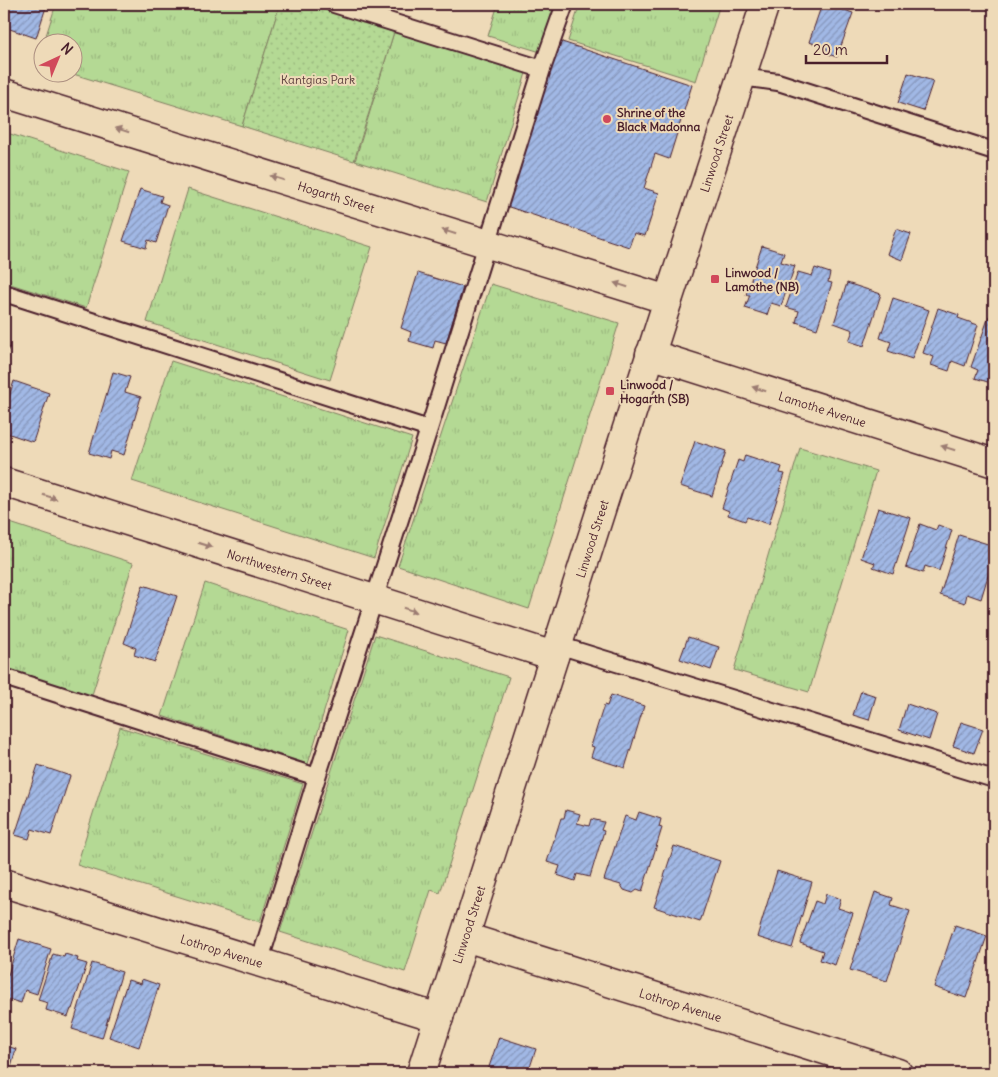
<svg xmlns="http://www.w3.org/2000/svg" width="998" height="1077" font-family="Delius,sans-serif">
<style>
.grass{fill:url(#grass-tufts);stroke:#7f7c60}
.park{fill:url(#park-dots);stroke:#7f7c60}
.building{fill:url(#building-hatch);stroke:#4a1f2b}
.lines{fill:none;stroke-linecap:round;stroke-linejoin:round}
.lane-casing{stroke:#4a1f2b;stroke-width:20}
.street-casing{stroke:#4a1f2b;stroke-width:31}
.secondary-casing{stroke:#4a1f2b;stroke-width:31}
.lane{stroke:#eedab8;stroke-width:16}
.street{stroke:#eedab8;stroke-width:28}
.secondary{stroke:#eedab8;stroke-width:28}
.oneway{fill:#9c7c72}
.poi-dot{fill:#d1495b;stroke:#eedab8;stroke-width:2}
.labels{text-anchor:middle;dominant-baseline:central;stroke-width:4;stroke-linejoin:round;paint-order:stroke}
.park-label{font-size:12px;fill:#5a3b3b;stroke:#eedab8}
.poi-label{font-size:12px;font-weight:bold;fill:#4a1f2b;stroke:#eedab8;text-anchor:start}
.street-label{font-size:12px;fill:#4a1f2b;stroke:#eedab8}
</style>
<defs>
<pattern id="grass-tufts" width="24" height="20" patternUnits="userSpaceOnUse" patternTransform="scale(1.25)"><rect width="24" height="20" fill="#b4d994"/><path d="M3 7l-1-3M5 7V3M7 7l1-3M15 17l-1-3M17 17v-4M19 17l1-3" fill="none" stroke="#9cba80"/></pattern>
<pattern id="park-dots" width="8" height="8" patternUnits="userSpaceOnUse" patternTransform="scale(1.25)"><rect width="8" height="8" fill="#b4d994"/><path d="M2 2h.1M6 6h.1" fill="none" stroke="#9cba80" stroke-width="1.8" stroke-linecap="round"/></pattern>
<pattern id="building-hatch" width="6" height="6" patternUnits="userSpaceOnUse" patternTransform="scale(1.25)"><rect width="6" height="6" fill="#a1b8e5"/><path d="M-1 1l2-2M0 6l6-6M5 7l2-2" fill="none" stroke="#8595ba"/></pattern>
</defs>
<rect width="100%" height="100%" fill="#eedab8"/>
<filter id="ink" filterUnits="userSpaceOnUse"><feTurbulence type="fractalNoise" baseFrequency=".02" numOctaves="2"/><feDisplacementMap in="SourceGraphic" scale="10" xChannelSelector="R" yChannelSelector="G"/><feConvolveMatrix kernelMatrix="1 2 1 2 8 2 1 2 1" color-interpolation-filters="sRGB"/></filter>
<g filter="url(#ink)">
<path class="grass" d="M56,4H280L242,126L70,73L72,72V42H44Z
M498,4H559L544,53L488,36Z
M580,4H720L696,81L568,41Z
M394,32L526,73L487,202L355,161Z
M4,132L129,172L86,308L4,282Z
M188,189L372,247L330,380L147,322Z
M491,284L619,323L529,609L398,566Z
M171,361L412,438L374,558L132,481Z
M800,448L876,471L809,692L734,670Z
M4,521L133,563L91,698L4,669Z
M205,583L349,630L308,764L162,716Z
M375,635L509,677L440,893L431,890L405,972L280,932Z
M120,727L303,784L260,922L77,865Z"/>
<path class="park" d="M280,4H306L394,32L354,161L242,126Z"/>
<path class="building" d="M4,4H47L36,38L4,27Z
M822,4H827L853,13L837,57L825,53L827,48L809,42Z
M559,41L692,85L669,159L655,154L644,188L659,193L645,236L634,233L629,247L506,206Z
M908,73L933,81L923,111L898,103Z
M140,189L162,196L160,202L168,205L156,243L148,240L146,248L123,241Z
M896,229L911,234L902,260L887,254Z
M762,246L784,253L781,262L795,266L781,306L771,303L767,315L745,308L750,295H746Z
M815,268L830,273L828,282L832,283L817,329L796,322L799,311L786,307L798,272L812,276Z
M418,273L463,287L446,343L435,340L433,348L409,341L411,332L401,328Z
M847,283L881,294L864,346L849,341L853,330L834,323Z
M893,298L929,310L912,359L888,351L891,342L880,338Z
M938,308L959,315L958,318L978,325L965,366L952,361L949,371L931,365L934,357L923,353Z
M989,316L994,318V384L975,378L978,370L971,367Z
M4,346L9,347L4,363Z
M113,372L130,377L125,392L141,397L124,455L111,451L109,459L89,453Z
M14,381L49,393L33,442L4,432V412Z
M695,441L726,451L712,496L680,486Z
M745,455L782,467L780,473L785,474L769,524L747,517L745,521L728,515L729,511L722,508L738,460L743,462Z
M878,508L911,518L893,574L873,567L875,563L861,558Z
M920,524L936,530L938,525L952,530L939,571L925,566L923,573L906,567Z
M959,535L994,546V556L981,599L967,594L965,603L940,595Z
M143,585L177,596L155,662L134,655L136,648L124,643Z
M688,637L719,647L711,670L680,659Z
M861,691L876,696L869,720L853,715Z
M611,695L644,706L625,768L591,757L594,747L591,746L604,705L607,706Z
M907,704L937,714L929,740L899,730Z
M961,722L983,729L974,753L953,746Z
M38,765L70,776L51,835L32,829L29,839L15,835Z
M566,810L580,814L577,823L589,826L591,819L604,822L601,830L604,831L590,877L577,874L575,881L557,875L560,866L547,862L561,818H564Z
M639,812L661,819L659,827L662,828L642,892L637,890L633,893L624,890L621,885L604,880L625,816L636,820Z
M674,846L720,861L700,922L654,907Z
M777,871L812,882L792,948L757,937Z
M875,892L893,898L891,905L910,911L887,981L850,970Z
M826,894L841,899L838,908L853,913L835,965L820,960L823,951L800,943L815,901L823,904Z
M955,925L987,936L966,998L934,987Z
M19,939L51,949L37,994L25,990L21,1003L4,998V988Z
M53,954L64,957L65,954L78,958L77,961L87,964L72,1009H71L68,1017L46,1010L48,1003L38,1000Z
M92,963L122,972L102,1038L72,1029Z
M142,979L159,985L139,1047L109,1037L128,980L141,984Z
M499,1037L536,1049L528,1073H487Z
M4,1045L16,1049L9,1073H4Z
M586,1068L602,1073H584Z"/>
<g class="lines">
<defs>
<path id="lane" d="M334,4L542,69
M741,77L778,82L994,151
M4,293L429,429L317,777
M429,429L542,69L565,4
M558,645L994,779
M4,677L317,777L259,963"/>
<g id="street">
<path id="s1" d="M4,93L668,300"/>
<path id="s2" d="M650,354L994,463"/>
<path id="s3" d="M4,482L554,656"/>
<path id="s4" d="M4,883L439,1018"/>
<path id="s5" d="M465,937L898,1073"/>
</g>
<g id="secondary">
<path id="s6" d="M421,1073L668,300L765,4"/>
</g>
</defs>
<use href="#lane" class="lane-casing"/>
<use href="#street" class="street-casing"/>
<use href="#secondary" class="secondary-casing"/>
<use href="#lane" class="lane"/>
<use href="#street" class="street"/>
<use href="#secondary" class="secondary"/>
</g>
<defs><path id="oneway-solid" d="M-6-.8H1V-3.2L6.5 0L1 3.2V.8H-6Z" transform="scale(1.25)"/></defs>
<g class="oneway">
<use href="#oneway-solid" transform="translate(122 130) rotate(-163)"/>
<use href="#oneway-solid" transform="translate(277 178) rotate(-163)"/>
<use href="#oneway-solid" transform="translate(449 232) rotate(-163)"/>
<use href="#oneway-solid" transform="translate(621 285) rotate(-163)"/>
<use href="#oneway-solid" transform="translate(759 389) rotate(-163)"/>
<use href="#oneway-solid" transform="translate(948 448) rotate(-163)"/>
<use href="#oneway-solid" transform="translate(50 497) rotate(18)"/>
<use href="#oneway-solid" transform="translate(205 545) rotate(18)"/>
<use href="#oneway-solid" transform="translate(410 610) rotate(18)"/>
</g>
</g>
<g class="poi-dot">
<circle cx="607" cy="119" r="5"/>
<rect x="710" y="274" width="10" height="10" rx="2.5"/>
<rect x="605" y="386" width="10" height="10" rx="2.5"/>
</g>
<g class="labels">
<g class="park-label">
<text x="318" y="79">Kantgias Park</text>
</g>
<g class="poi-label">
<text x="617" y="112">Shrine of the<tspan x="617" dy="14">Black Madonna</tspan></text>
<text x="725" y="272">Linwood /<tspan x="725" dy="14">Lamothe (NB)</tspan></text>
<text x="620" y="384">Linwood /<tspan x="620" dy="14">Hogarth (SB)</tspan></text>
</g>
<g class="street-label">
<text stroke="none"><textPath href="#s6" startOffset="966">Linwood Street</textPath></text>
<text stroke="none"><textPath href="#s1" startOffset="348">Hogarth Street</textPath></text>
<text stroke="none"><textPath href="#s2" startOffset="181">Lamothe Avenue</textPath></text>
<text stroke="none"><textPath href="#s6" startOffset="561">Linwood Street</textPath></text>
<text stroke="none"><textPath href="#s3" startOffset="289">Northwestern Street</textPath></text>
<text stroke="none"><textPath href="#s6" startOffset="156">Linwood Street</textPath></text>
<text stroke="none"><textPath href="#s4" startOffset="228">Lothrop Avenue</textPath></text>
<text stroke="none"><textPath href="#s5" startOffset="226">Lothrop Avenue</textPath></text>
</g>
</g>
<rect width="998" height="1077" fill="none" stroke="#eedab8" stroke-width="20"/>
<rect x="10" y="10" width="978" height="1057" fill="none" stroke="#4a1f2b" stroke-width="2" filter="url(#ink)"/>
<g transform="translate(58 58) rotate(44)"><circle r="24" fill="#eedab8" stroke="#ac8f80"/>
<path d="M0-4L9 19L0 12L-9 19Z" fill="#d1495b"/>
<text y="-8" font-size="14" font-weight="bold" text-anchor="middle" fill="#4a1f2b">N</text>
</g>
<path d="M806 55v8h81v-8" fill="none" stroke="#4a1f2b" stroke-width="2.5"/>
<text x="813" y="55" font-size="15" fill="#4a1f2b" stroke="#eedab8" stroke-width="4" paint-order="stroke">20 m</text>
</svg>
